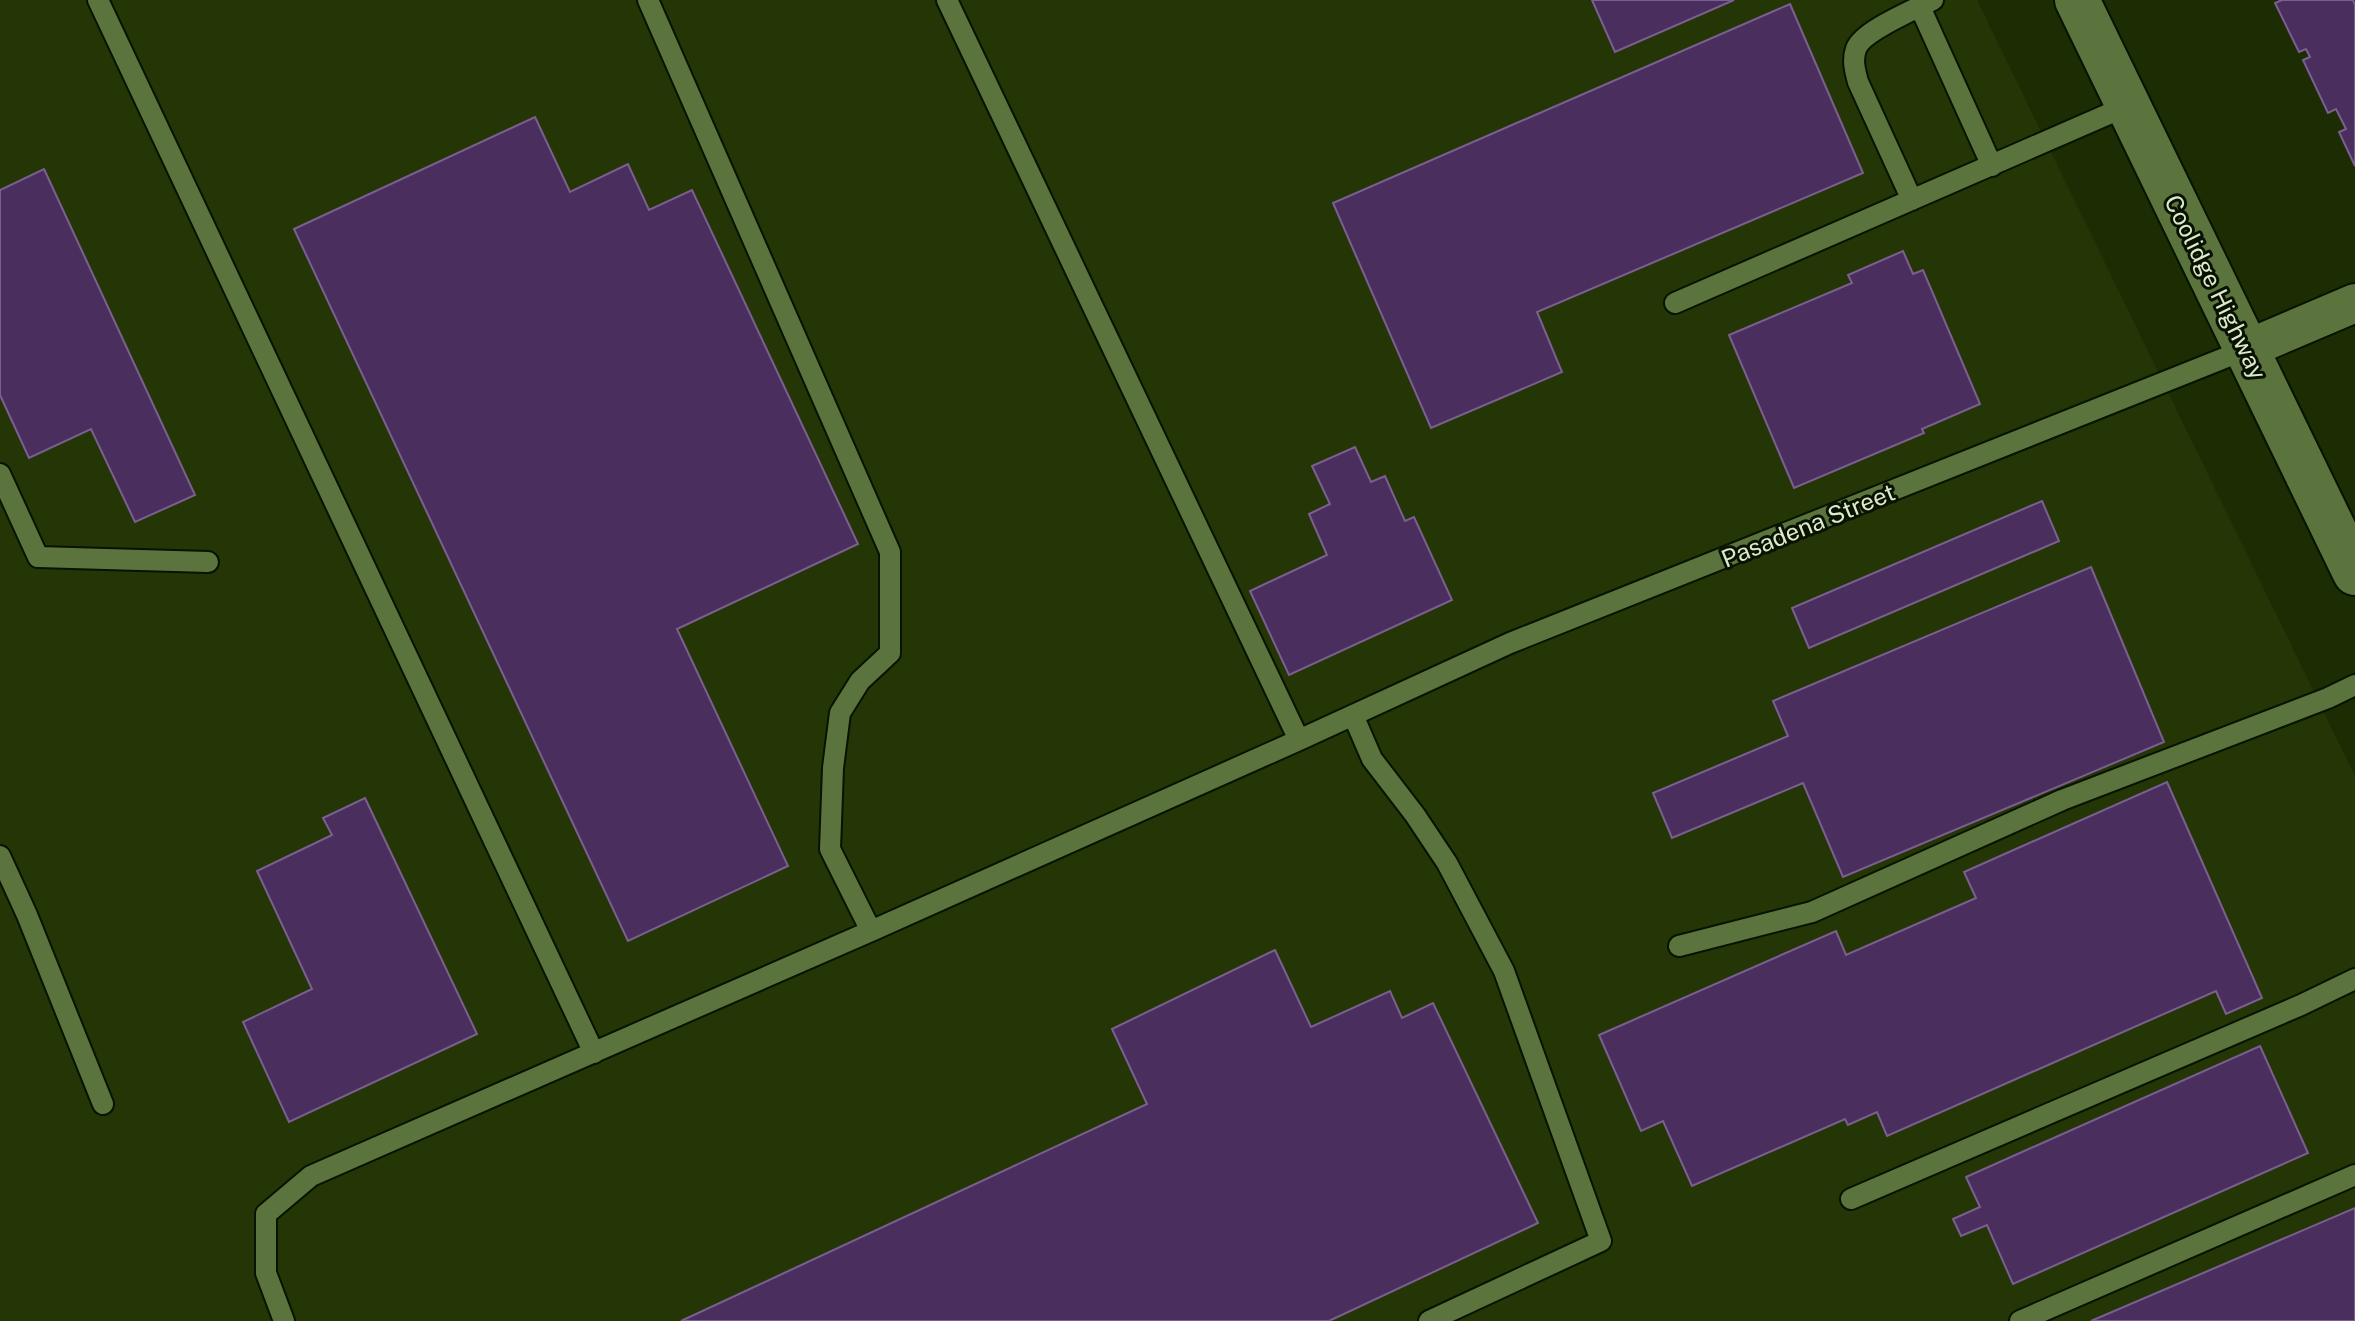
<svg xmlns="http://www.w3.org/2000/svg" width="2355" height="1321" font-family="'Public Sans',sans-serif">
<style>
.built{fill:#243606}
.building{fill:#4a2f5e;stroke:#7b5f91;stroke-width:2}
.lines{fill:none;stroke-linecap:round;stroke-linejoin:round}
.lane-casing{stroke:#081300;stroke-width:24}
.street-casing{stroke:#081300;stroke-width:42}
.secondary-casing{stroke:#081300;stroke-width:48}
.lane{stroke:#5b743e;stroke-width:20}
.street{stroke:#5b743e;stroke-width:38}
.secondary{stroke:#5b743e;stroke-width:44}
.labels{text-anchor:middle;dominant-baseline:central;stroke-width:6;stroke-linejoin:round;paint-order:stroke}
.street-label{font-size:24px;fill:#dceacd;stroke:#091201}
</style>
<rect width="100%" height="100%" fill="#1c2c03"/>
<path class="built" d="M0,0H1977L2355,776V1321H0Z"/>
<path class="building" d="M1592,0H1734L1615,52Z
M2282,0H2353L2355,5V166L2339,132L2346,129L2336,109L2328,113L2303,60L2310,57L2306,49L2299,52L2275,3Z
M1790,4L1863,173L1537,312L1562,372L1431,428L1333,203Z
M535,117L570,192L628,164L649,210L692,190L858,544L677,629L788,866L628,941L294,229Z
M44,169L195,495L135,522L91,429L29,458L0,395V190Z
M1903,251L1913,274L1923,270L1980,404L1922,429L1924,433L1794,488L1729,335L1852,283L1848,275Z
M1355,447L1371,482L1385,476L1405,521L1414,517L1452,600L1289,675L1250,591L1327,555L1309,514L1330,504L1312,466Z
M2042,501L2059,541L1809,648L1792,608Z
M2091,567L2164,742L1843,877L1803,783L1672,838L1653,793L1788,736L1773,701Z
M2167,782L2262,998L2226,1014L2216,991L1887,1136L1877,1112L1848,1125L1845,1119L1692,1186L1663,1121L1641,1131L1599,1035L1836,931L1846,955L1976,898L1964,872Z
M365,798L477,1034L289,1122L243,1022L312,989L257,871L332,835L323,818Z
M1275,950L1311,1027L1390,991L1402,1018L1433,1003L1538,1223L1329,1321H681L1147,1104L1112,1029Z
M2260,1046L2308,1153L2013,1284L1987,1225L1961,1236L1953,1219L1980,1207L1966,1177Z
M2355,1208V1321H2091Z"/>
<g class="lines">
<defs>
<path id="lane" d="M98,0L594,1053
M648,0L890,552V653L860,681L840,713L833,768L830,849L871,931
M947,0L1299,740
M1920,7L1992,166
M1912,200L1858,82C1855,71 1852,60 1856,49C1862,31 1914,10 1933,0
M1675,303L2127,106
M0,474L38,557L208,562
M1353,715L1372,759L1415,815L1447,863L1504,971L1601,1241L1429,1321
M0,856L27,915L103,1104
M1679,946L1812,912L2062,800L2328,698L2355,685
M1851,1199L2301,1005L2355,979
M284,1321L266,1273V1214L311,1176L871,931L1299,740L1510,643L2247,349
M2020,1321L2355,1175"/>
<path id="street" d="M2247,349L2355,303"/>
<path id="secondary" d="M2077,0L2355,573"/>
</defs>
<use href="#lane" class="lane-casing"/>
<use href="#street" class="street-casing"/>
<use href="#secondary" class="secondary-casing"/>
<use href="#lane" class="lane"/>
<use href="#street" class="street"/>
<use href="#secondary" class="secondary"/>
</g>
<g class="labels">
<g class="street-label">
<text transform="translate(2216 287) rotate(64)">Coolidge Highway</text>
<text transform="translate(1808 525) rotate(-22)">Pasadena Street</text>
</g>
</g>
</svg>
